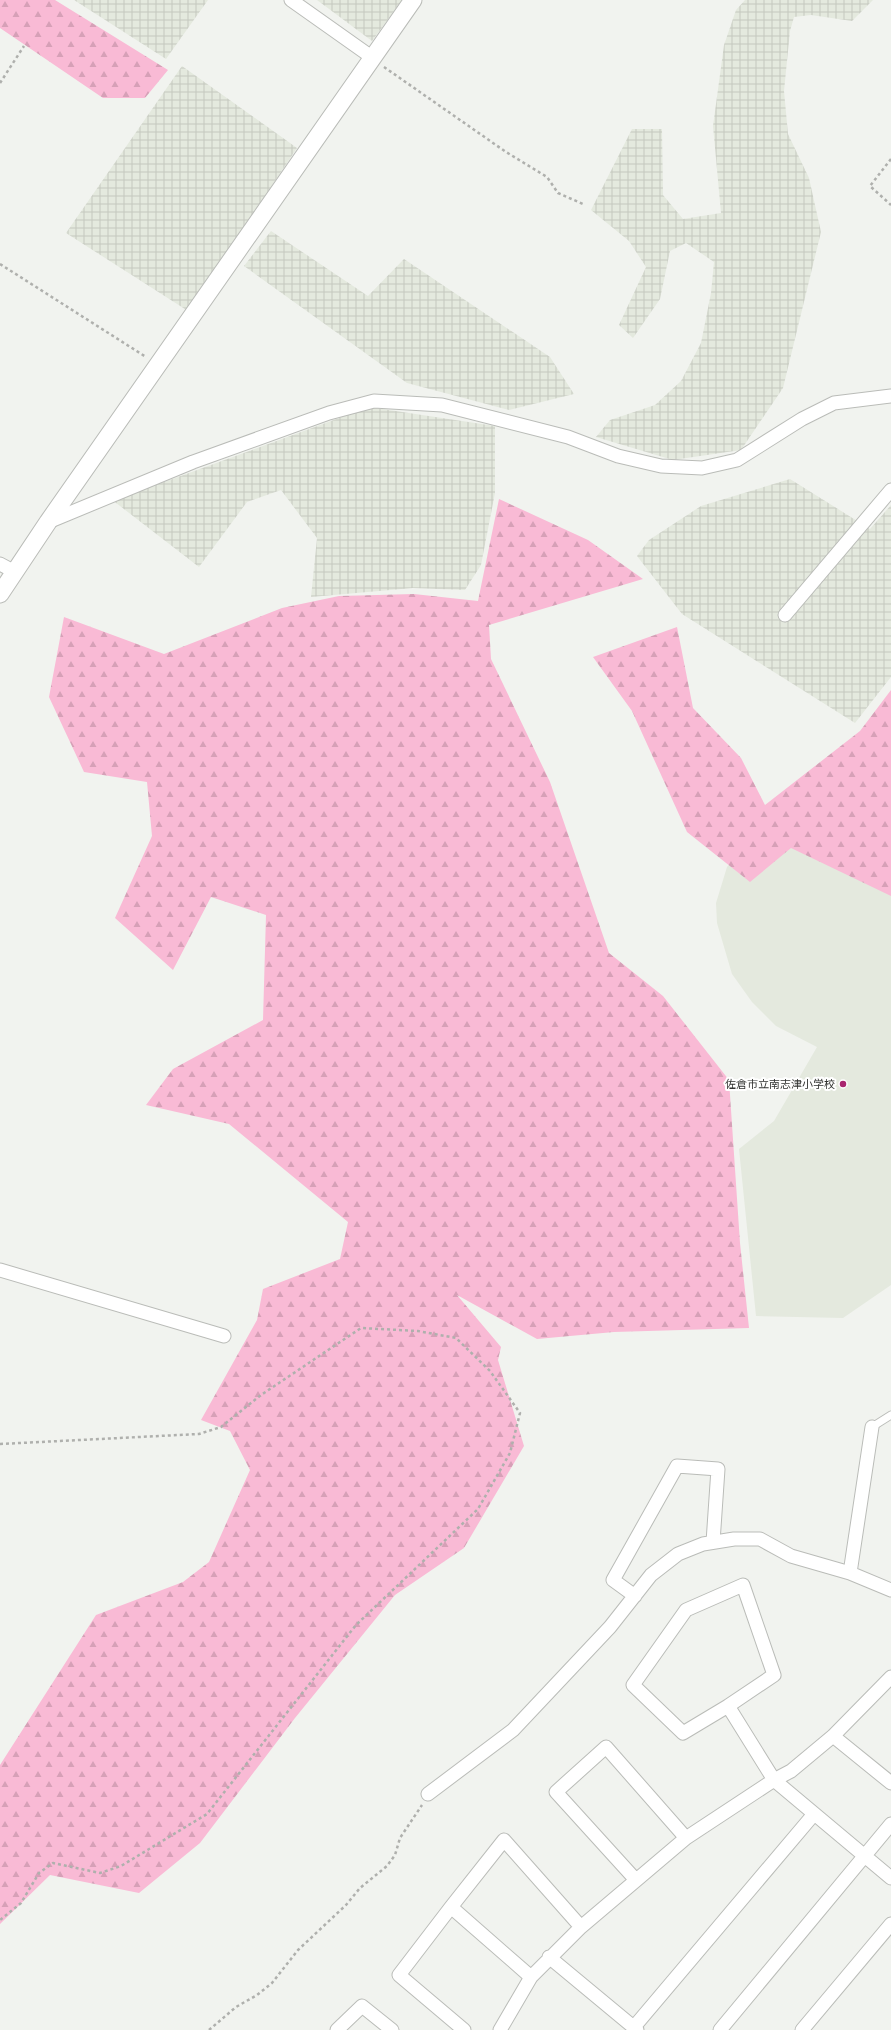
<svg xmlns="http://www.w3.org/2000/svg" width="891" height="2030" font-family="'PT Sans Narrow','Noto Sans JP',sans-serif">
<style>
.built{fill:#e4e9de}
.industrial{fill:url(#industrial-grid)}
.forest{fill:url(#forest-firs)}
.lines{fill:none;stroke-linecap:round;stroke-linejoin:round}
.service-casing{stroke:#babcb8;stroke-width:9}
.minor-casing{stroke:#babcb8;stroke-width:15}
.tertiary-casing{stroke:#babcb8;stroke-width:19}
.path{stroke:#afb0ad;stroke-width:2.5;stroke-dasharray:3 3;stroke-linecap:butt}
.service{stroke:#fff;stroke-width:7}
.minor{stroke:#fff;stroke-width:13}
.tertiary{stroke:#fff;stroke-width:17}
.poi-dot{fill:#a9256f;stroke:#fff;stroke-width:1.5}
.labels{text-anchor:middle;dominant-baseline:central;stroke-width:4;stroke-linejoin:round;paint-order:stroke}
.poi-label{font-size:11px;fill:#313230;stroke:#fff;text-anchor:end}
</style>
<defs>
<pattern id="industrial-grid" width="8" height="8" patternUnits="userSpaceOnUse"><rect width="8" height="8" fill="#e4e9de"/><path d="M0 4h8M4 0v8" fill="none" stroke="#c4c8bf"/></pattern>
<pattern id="forest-firs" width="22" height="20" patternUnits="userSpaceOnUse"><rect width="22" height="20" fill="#f9bad5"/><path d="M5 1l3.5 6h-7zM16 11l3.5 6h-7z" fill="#d6a0b7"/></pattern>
</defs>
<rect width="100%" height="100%" fill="#f1f3ef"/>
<path class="built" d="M750,839L891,863V1285L843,1318L756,1316L739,1149L774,1121L817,1047L776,1026L752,1002L732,974L717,923L716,903L727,867Z"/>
<path class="industrial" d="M74,0H208L166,59Z
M317,0H402L372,41Z
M745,0H873L852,21L811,15L794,17L790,31L784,91L788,134L809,178L821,232L783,388L741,450L673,460L596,437L610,420L655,405L681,381L701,343L711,293L714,262L686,243L670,251L660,299L633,338L619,325L646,267L629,241L591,210L632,129H662L663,195L683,219L721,213L713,126L724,45L736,10Z
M182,66L297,148L188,311L66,233Z
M271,231L368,296L404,259L550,357L574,394L509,410L407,383L244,266Z
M369,407L495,426V493L481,565L465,590L413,588L311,597L317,538L281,490L247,502L199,567L111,499L167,481Z
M790,479L870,529L891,505V677L855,723L682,614L637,556L649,540L701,506Z"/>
<path class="forest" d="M0,0H55L168,70L145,98H103L0,28Z
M499,499L588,540L643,579L489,625L491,659L550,782L609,953L663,996L729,1080L740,1243L749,1328L614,1332L537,1339L457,1295L501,1347L498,1360L524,1446L464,1548L395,1595L295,1718L200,1843L139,1893L50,1875L0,1924V1765L96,1615L183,1582L209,1562L250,1470L230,1431L201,1420L257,1320L263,1289L340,1259L348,1222L229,1124L146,1105L173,1069L263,1020L266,915L211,897L173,970L115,918L152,836L147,782L84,772L49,697L64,617L164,654L282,608L339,596L414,594L478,601Z
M677,627L693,708L741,758L765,805L860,731L891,690V896L791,848L750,882L687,832L632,711L593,657Z"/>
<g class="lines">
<defs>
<path id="service" d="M872,1427L891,1415"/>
<path id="minor" d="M291,0L373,58
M48,522L193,462L329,413L374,401L442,405L568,437L618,456L661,466L702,468L737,460L802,419L834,403L891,396
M0,564L15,572
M785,615L891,490
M0,1270L224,1336
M850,1573L872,1427
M743,1585L774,1675L728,1706L683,1733L633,1685L686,1610Z
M635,1596L613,1580L677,1466L718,1469L713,1542
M728,1706L774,1780L891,1878
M833,1736L891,1783
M428,1794L513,1730L610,1627L651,1575L678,1554L703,1544L734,1539H760L791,1556L850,1573L891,1590
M635,1879L556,1792L606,1747L686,1838
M451,1907L531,1977
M549,1957L637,2030
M634,2027L814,1814
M337,2030L362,2006L392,2030
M464,2030L399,1975L451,1907L504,1840L581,1927
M500,2030L531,1977L581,1927L686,1838L774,1780L791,1771L833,1736L891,1677
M720,2030L891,1824
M802,2030L891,1924"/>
<path id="tertiary" d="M0,594L48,522L413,0"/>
</defs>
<use href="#service" class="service-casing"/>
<use href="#minor" class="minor-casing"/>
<use href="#tertiary" class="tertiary-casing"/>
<path class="path" d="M384,67L506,152L547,177L558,193L583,204
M0,83L24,46
M891,159L870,186L891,205
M0,264L146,357
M0,1444L199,1434L221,1427L261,1395L361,1328L418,1331L456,1338L490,1371L520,1413L510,1453L478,1509L356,1625L207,1814L121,1866L100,1873L53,1863L39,1873L21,1903L0,1920
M209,2030L236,2007L257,1995L272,1983L298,1950L346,1905L360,1888L387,1866L395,1855L400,1838L422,1805"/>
<use href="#service" class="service"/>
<use href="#minor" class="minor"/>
<use href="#tertiary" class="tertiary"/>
</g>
<circle class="poi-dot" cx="843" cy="1084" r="4"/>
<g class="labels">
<g class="poi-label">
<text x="835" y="1084">佐倉市立南志津小学校</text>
</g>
</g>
</svg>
